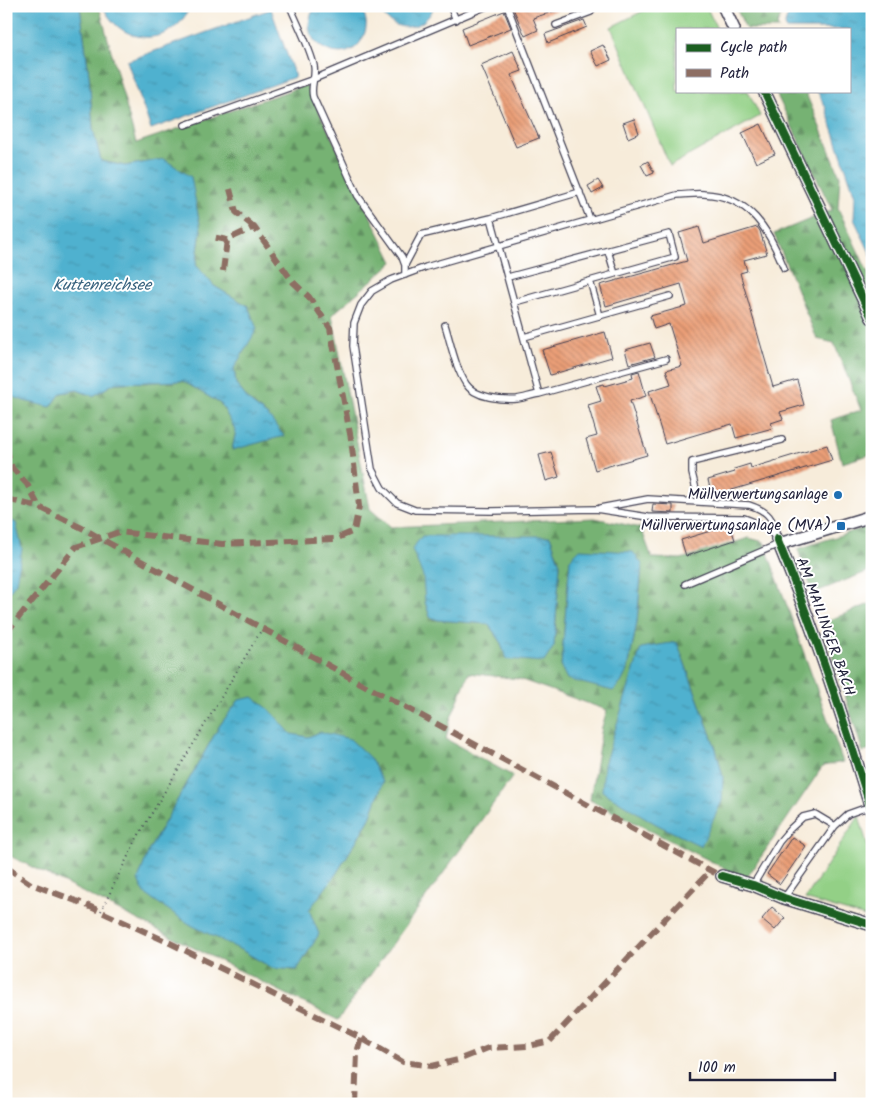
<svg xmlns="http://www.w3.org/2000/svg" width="878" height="1110" font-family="Kalam,sans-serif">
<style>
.green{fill:#93d086;stroke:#5a7960}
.forest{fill:url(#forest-firs);stroke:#4c6a57;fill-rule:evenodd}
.water{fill:url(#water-ripples);stroke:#396a85}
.building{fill:url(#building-back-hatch)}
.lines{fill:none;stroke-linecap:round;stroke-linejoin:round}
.lane-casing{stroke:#424053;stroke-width:8}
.street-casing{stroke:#424053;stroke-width:14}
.path{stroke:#424053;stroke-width:2;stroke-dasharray:1 4;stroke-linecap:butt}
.lane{stroke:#fff;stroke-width:5.5}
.street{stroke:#fff;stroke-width:11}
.quiet{stroke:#8d6e63;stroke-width:6;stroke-dasharray:12 6;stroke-linecap:butt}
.cycleway-casing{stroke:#fff;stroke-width:11}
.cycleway{stroke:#1b5e20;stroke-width:8}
.poi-dot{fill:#1f6fb2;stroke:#fff;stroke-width:2}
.labels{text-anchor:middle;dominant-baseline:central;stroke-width:4;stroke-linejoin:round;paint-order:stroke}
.poi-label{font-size:15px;fill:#22223b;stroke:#fff;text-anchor:end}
.street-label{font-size:15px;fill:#22223b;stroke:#fff}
.water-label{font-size:16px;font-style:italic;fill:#37627e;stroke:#fff}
</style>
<defs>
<pattern id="forest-firs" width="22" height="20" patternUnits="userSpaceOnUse" patternTransform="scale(1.25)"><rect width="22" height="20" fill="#76b273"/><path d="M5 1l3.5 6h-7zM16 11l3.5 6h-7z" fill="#609060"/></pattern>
<pattern id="water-ripples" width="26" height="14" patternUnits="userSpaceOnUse" patternTransform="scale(1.25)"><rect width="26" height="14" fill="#50b1cf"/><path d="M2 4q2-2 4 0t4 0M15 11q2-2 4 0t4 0" fill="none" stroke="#4290a9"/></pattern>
<pattern id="building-back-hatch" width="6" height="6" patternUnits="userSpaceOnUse" patternTransform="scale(1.25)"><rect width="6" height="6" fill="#eb9f77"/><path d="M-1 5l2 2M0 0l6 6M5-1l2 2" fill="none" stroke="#be8163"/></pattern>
</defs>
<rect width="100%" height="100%" fill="#fff"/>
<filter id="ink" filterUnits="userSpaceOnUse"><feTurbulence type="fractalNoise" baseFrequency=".02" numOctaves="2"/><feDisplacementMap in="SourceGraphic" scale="10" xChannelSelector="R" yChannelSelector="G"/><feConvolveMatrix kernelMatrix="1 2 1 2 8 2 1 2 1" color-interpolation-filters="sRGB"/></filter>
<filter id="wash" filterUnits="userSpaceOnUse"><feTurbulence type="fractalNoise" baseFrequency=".0096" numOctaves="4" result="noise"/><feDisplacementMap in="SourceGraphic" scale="20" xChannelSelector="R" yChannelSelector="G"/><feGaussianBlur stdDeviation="1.12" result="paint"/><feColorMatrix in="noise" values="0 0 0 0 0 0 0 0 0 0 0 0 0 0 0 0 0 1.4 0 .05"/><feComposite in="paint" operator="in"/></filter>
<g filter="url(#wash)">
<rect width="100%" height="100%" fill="#f7ecda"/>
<path class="green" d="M653,6H706L717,29H677V91H748L760,116L670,166L611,27Z
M859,816L872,861V919L805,899Z"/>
<path class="forest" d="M80,6H99L136,143L306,85L393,262L332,315L370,509L391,527L595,518L641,528L652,558L681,559L749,538L764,542L843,762L823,766L746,879L590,800L602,727L607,710L519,679L469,673L450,720L446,739L513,776L338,1020L6,854V596L16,582V523L6,518V388L9,395L51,407L61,393L77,390L93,396L115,383L183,381L221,404L236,431L232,450L269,417L250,402L236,384L234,368L256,329L248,306L214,286L196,265L201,230L164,159L125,166L101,161L93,129L89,75ZM550,536L560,564L554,646L506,659L500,640L488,624L438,620L430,617L425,602L424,576ZM570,559L642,564L637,622L628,669L561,667ZM677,642L716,749L723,777L604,766L625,703ZM239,700L270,710L290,734L308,737L321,732L383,782L369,820L336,874L308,910L272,968L243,951L149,850L220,725Z
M735,6H785L777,25L779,29H746Z
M775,91H805L840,176L838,208L872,281V454L842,463L831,420L861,410L834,343L817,339L774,234L832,210Z
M872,525V570L813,593L798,549Z
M872,603V750L863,752L822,623Z"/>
<path class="water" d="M6,6H80L89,75L93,129L101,161L125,166L164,159L191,177L201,230L196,265L214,286L248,306L257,329L234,368L236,384L250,402L269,417L284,436L232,450L236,431L221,404L183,381L115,383L93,396L77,390L61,393L51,407L24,401L9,395L6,388Z
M103,6H190C174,48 120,47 103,6Z
M316,6H360C365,14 368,23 365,32C353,75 288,44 316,6Z
M379,6H434C425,34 388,34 379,6Z
M791,6H872V257L854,219L855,196L825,106L817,91H849V29H786L785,24Z
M271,9L295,77L151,129L127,61Z
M6,518L16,523L22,549L16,582L6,596Z
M422,536H550L560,564L554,646L544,662L506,659L500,640L488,624L438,620L430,617L425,602L423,576L412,549Z
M580,549L633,552L642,564L637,622L628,669L621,683L613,691L567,679L561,667L570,559Z
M677,642L716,749L723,777L722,801L701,846L656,824L602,791L604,765L641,648Z
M253,697L270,710L291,734L308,737L320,732L350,739L370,758L383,782L369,820L336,874L309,910L319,934L297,970L272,968L243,951L191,925L145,894L138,880L149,850L220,725L239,700Z"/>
<g id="blocks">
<path class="building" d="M516,6H564V8L533,18L538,30L525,36L513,8Z
M504,11L511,28L468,45L462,28Z
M584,20L587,27L548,43L545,34Z
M603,45L611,60L598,66L590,51Z
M513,51L522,71L511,75L539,138L516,147L481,65Z
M634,119L639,133L628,138L623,123Z
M761,124L775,154L756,163L742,133Z
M648,161L654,173L647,176L641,165Z
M598,180L603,188L592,194L588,186Z
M699,227L704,243L757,227L760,231L767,254L744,260L747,271L740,273L773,387L797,380L804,405L780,412L783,419L771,423L773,428L736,438L732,424L665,444L649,391L671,384L666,370L682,366L669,324L654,329L650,316L687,306L681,284L606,306L600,285L687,261L679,233Z
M605,332L612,357L550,375L542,350Z
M650,343L655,357L629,364L625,350Z
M639,371L646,396L630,401L647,455L595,470L586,439L597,436L588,405L601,401L596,386L604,384L605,386L633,378L632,373Z
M827,445L832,460L712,496L708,480L735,472L734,469L750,464L751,468Z
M551,452L559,477L546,481L539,455Z
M653,504L673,505V513L652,512Z
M730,525L735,540L686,556L681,540Z
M792,837L806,846L780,884L767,874Z
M772,907L785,918L775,930L762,919Z"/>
</g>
</g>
<g filter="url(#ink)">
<use href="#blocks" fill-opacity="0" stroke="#424053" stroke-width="1"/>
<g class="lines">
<defs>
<path id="lane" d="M290,6C297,23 311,50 314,66C316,78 310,86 313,97L358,196L402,257L405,265V275
M450,6L456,20
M507,6L590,219
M619,6H624
M556,25L591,12L593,6
M185,125L314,79L487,6
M491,218L539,394L666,359
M608,251L615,274
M405,265L421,235L491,218L580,192
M508,277L669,234L675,257L515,302
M590,281L600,316
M445,325C451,344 455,367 466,384C475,398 502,400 517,399C524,398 532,395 539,394
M524,337L670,296
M699,502L692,473V462L782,440
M600,508L648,499L749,505C768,511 774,518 777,539
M777,539C767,527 758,523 744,518L648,517L596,509L491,511L415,510L397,503L382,488L372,469L353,346L354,323L361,305L372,291L391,280L426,267L677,195C686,195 695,193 704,194C750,196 769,230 784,268
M685,584L779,544
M753,885L779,842L790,829L803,817L815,814L835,826
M784,898L835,826L848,814L862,809L871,808"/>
<path id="street" d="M723,6L734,29
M764,91L872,318
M777,539C814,628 844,719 872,812
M779,544L872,516
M722,876L753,885L784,898L872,925"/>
</defs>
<use href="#lane" class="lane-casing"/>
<use href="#street" class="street-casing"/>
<path class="path" d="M101,911L137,838L262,629"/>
<use href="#lane" class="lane"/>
<use href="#street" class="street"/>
<path class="quiet" d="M230,189L236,212L254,227
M223,271L227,240
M6,447L12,468L27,484L39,507
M6,499L39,507L82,528L353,679L715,873
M6,633L76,547L119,532L222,544L335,539L354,531L359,506L351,439L330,328L309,297L293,282L254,227L227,240L212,237
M6,867L31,884L84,904L170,943L361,1038L403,1062L432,1066L458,1060L488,1048L529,1046L550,1041L711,870
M355,1104L357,1053L361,1038"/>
<defs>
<path id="cycleway" d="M764,91L872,318
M777,539C814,628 844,719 872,812
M722,876L753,885L784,898L872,925"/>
</defs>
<use href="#cycleway" class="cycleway-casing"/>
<use href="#cycleway" class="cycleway"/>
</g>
</g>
<g class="poi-dot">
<circle cx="838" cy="495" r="5"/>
<rect x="836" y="521" width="10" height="10" rx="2.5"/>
</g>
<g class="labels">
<g class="poi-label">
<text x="828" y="495">Müllverwertungsanlage</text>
<text x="831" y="526">Müllverwertungsanlage (MVA)</text>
</g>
<g class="street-label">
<text transform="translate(825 627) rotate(70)">AM MAILINGER BACH</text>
</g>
<g class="water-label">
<text x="102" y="285">Kuttenreichsee</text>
</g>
</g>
<rect width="878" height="1110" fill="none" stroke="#fff" stroke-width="25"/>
<rect x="676" y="28" width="175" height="65" fill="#ffffff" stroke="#a7a7b1"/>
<rect x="686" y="44" width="25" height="8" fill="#1b5e20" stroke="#a7a7b1"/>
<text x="720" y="52" font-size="15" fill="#22223b">Cycle path</text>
<rect x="686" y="69" width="25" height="8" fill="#8d6e63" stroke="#a7a7b1"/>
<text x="720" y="78" font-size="15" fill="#22223b">Path</text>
<path d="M690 1072v8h145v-8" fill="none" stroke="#22223b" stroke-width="2.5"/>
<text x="698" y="1072" font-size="15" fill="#22223b" stroke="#ffffff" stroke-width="4" paint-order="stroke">100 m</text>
</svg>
